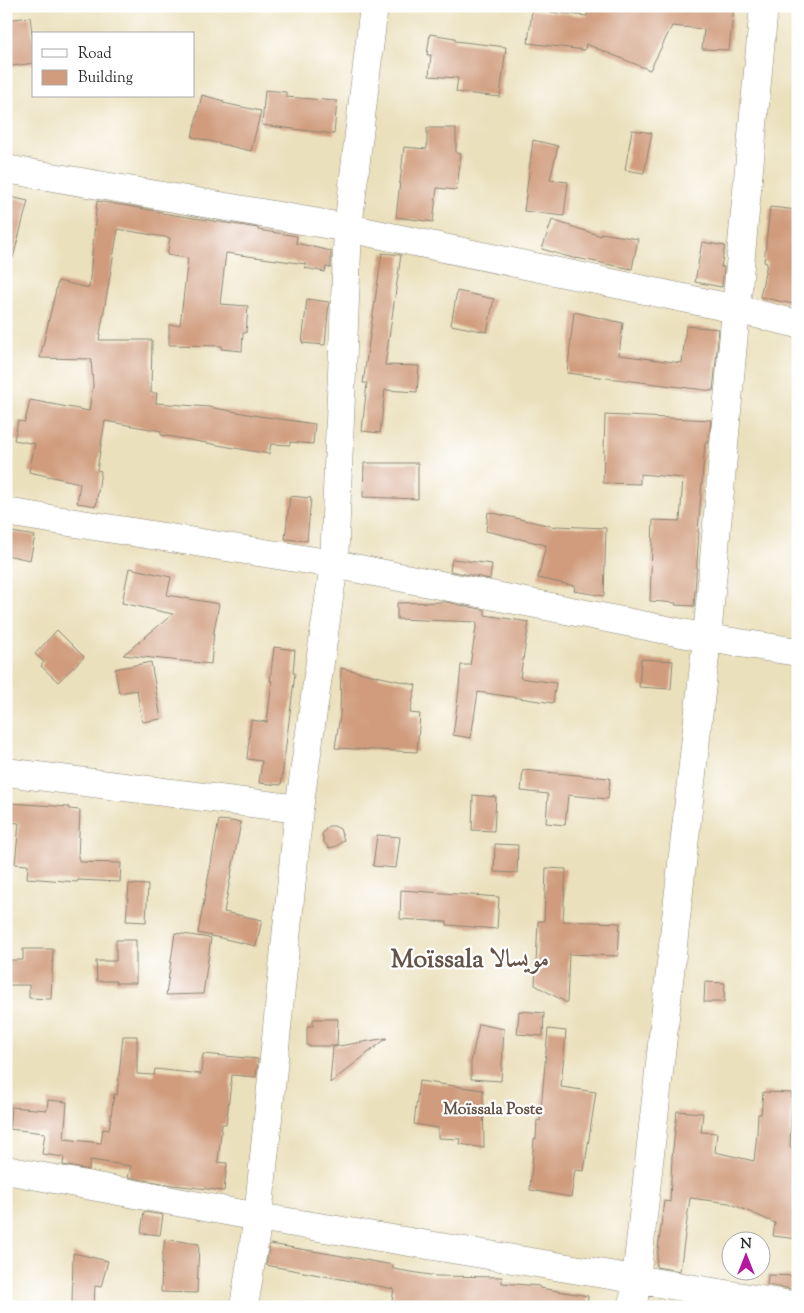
<svg xmlns="http://www.w3.org/2000/svg" width="804" height="1313" font-family="'Sorts Mill Goudy',Amiri,serif">
<style>
.building{fill:#d09c7d}
.lines{fill:none;stroke-linecap:round;stroke-linejoin:round}
.minor-casing{stroke:#8b8674;stroke-width:29}
.minor{stroke:#fff;stroke-width:28}
.labels{text-anchor:middle;dominant-baseline:central;stroke-width:4.5;stroke-linejoin:round;paint-order:stroke}
.neighbourhood-label{font-size:16px;font-weight:bold;fill:#655348;stroke:#fff}
.town-label{font-size:25px;font-weight:bold;fill:#655348;stroke:#fff}
</style>
<rect width="100%" height="100%" fill="#fff"/>
<filter id="ink" filterUnits="userSpaceOnUse"><feTurbulence type="fractalNoise" baseFrequency=".02" numOctaves="2"/><feDisplacementMap in="SourceGraphic" scale="10" xChannelSelector="R" yChannelSelector="G"/><feConvolveMatrix kernelMatrix="1 2 1 2 8 2 1 2 1" color-interpolation-filters="sRGB"/></filter>
<filter id="wash" filterUnits="userSpaceOnUse"><feTurbulence type="fractalNoise" baseFrequency=".0096" numOctaves="4" result="noise"/><feDisplacementMap in="SourceGraphic" scale="20" xChannelSelector="R" yChannelSelector="G"/><feGaussianBlur stdDeviation="1.12" result="paint"/><feColorMatrix in="noise" values="0 0 0 0 0 0 0 0 0 0 0 0 0 0 0 0 0 1.4 0 .05"/><feComposite in="paint" operator="in"/></filter>
<g filter="url(#wash)">
<rect width="100%" height="100%" fill="#ebe0bc"/>
<g id="blocks">
<path class="building" d="M588,6H676L715,11L716,6H734L729,50L702,49L704,29L672,26L650,70L586,44L585,50L528,43L532,10L587,16Z
M30,17L34,48V63L6,67V20Z
M430,34L455,38V41L506,47L500,97L456,92L458,78L429,76L431,55H427Z
M265,90L286,92V97L337,101L334,134L262,125Z
M202,95L224,101L223,103L261,111L251,151L192,137Z
M427,128H456V153L461,154L457,190L437,188L433,222L396,217L404,147L427,149Z
M632,130L652,133L644,173L625,170Z
M533,140L558,146L550,180L568,182L564,216L524,211Z
M6,196L28,201L13,258L6,257Z
M97,201L162,212V213L258,228V230L297,236L296,243L331,251V268L326,267L325,272L305,268L306,264L226,253L220,304L248,306L246,333H243L242,351L221,349L222,346L169,345V325H180L188,258L167,255L170,238L118,229L99,340H152L151,393H157L156,403L209,407L259,416L315,424L313,444L290,442V445L271,444L269,454L161,435V431L105,421L97,470L101,471L96,506L77,503L80,483L29,472L35,444L14,440L18,421L25,422L30,400L89,411L93,385L91,359L40,358L58,281L89,288Z
M770,207L798,210V305L760,297L767,263L764,262Z
M552,220L601,236V233L638,239L632,269L576,258V259L542,249Z
M702,242L725,246L721,267H724L722,287L695,282Z
M382,253L401,255L385,365L419,366L417,392L385,390L380,433L362,431L367,383H363Z
M457,291L494,299L487,332L451,325Z
M307,299L329,302L325,345L302,343Z
M574,312L623,323L619,355L682,363L686,326L719,329L713,391L567,373Z
M605,415L711,420L708,443H705L698,532H699L694,606L675,605L676,603L650,601L653,520L680,521L683,478L640,474V484L603,483Z
M364,463H418V499L363,497Z
M290,496L311,498L307,541L285,539Z
M488,512L556,527V526L606,528L604,596L574,591L575,586L538,578L546,545L486,531Z
M6,531L35,536L30,560L6,555Z
M452,559L492,564L490,579L450,571Z
M129,568L171,577L167,595L219,604L214,631L211,664L123,655L173,614L122,603Z
M446,602L485,610V615L529,622L520,678L556,683L553,703L478,692L471,738L453,735L458,698L461,665H470L477,622L397,619V603Z
M57,630L84,657L58,682L41,666L44,662L35,654Z
M274,647L295,650L293,673H295L281,785L259,783L262,761L247,759L251,720L267,722L272,681H270Z
M641,659L673,661L671,689L639,687Z
M151,662L161,719L142,722L137,690L119,693L115,669Z
M341,668L416,685L410,713L420,714L417,752L335,748L340,715Z
M523,770L610,778L608,799L568,795L565,825L546,823L548,794L521,791Z
M473,795L496,797L494,831L472,830Z
M10,803L69,807V809L80,810L78,858H79V862L121,863L120,882L78,880L77,882L27,878L28,865L15,864L19,823L8,822Z
M219,820L241,822L224,912L262,920L256,946L198,933Z
M328,826H334L340,829L344,840L337,846L329,848L324,842L322,834Z
M377,835L400,837L396,868L373,866Z
M495,844L518,845L517,873L494,872Z
M546,868L566,869L563,921L620,923L618,956L569,954L567,1003L535,985L538,921H544Z
M129,884L148,885L146,922L126,921Z
M401,890L499,897L497,929L447,925V922L400,919Z
M175,933L211,938L203,994L166,995Z
M116,940H136V983H116V981H97L96,961H116Z
M23,949H53L51,999L29,998V985H6V960H23Z
M705,982L725,983L724,1002H704Z
M519,1011L544,1013L543,1036L517,1034Z
M313,1019H338L337,1046H307V1026H313Z
M479,1024L504,1029L501,1081L471,1079V1062Z
M548,1029L566,1031L561,1087L596,1092L584,1171L575,1170L571,1197L530,1190L534,1139H536L537,1120L540,1121Z
M123,1036H137V1074L154,1075L155,1069L201,1074L203,1054L258,1059L256,1077L232,1075L226,1124H222L218,1162L227,1163L224,1191L173,1185L128,1177L131,1166L90,1160L89,1170L63,1165L64,1157L42,1154L45,1133L9,1129L11,1107L47,1110L48,1100L67,1102L64,1139L101,1143L103,1129L109,1130L114,1094L117,1095Z
M387,1038L330,1083L333,1047Z
M419,1081L483,1090L484,1148L460,1144L461,1139L438,1138V1128L414,1124Z
M763,1092L792,1093L790,1148L798,1151V1239L773,1236L775,1223L729,1203L690,1198L680,1271L656,1267L664,1201L670,1202L672,1157L677,1111L703,1113L701,1132L717,1133L715,1152L754,1161L757,1133L758,1114H761Z
M144,1212L163,1215L160,1235L141,1233Z
M165,1239L199,1244L197,1293L161,1292L162,1259Z
M270,1244L331,1254L393,1265V1269L436,1276L502,1277V1283L540,1286V1288L588,1296L587,1307H391L394,1289L266,1265Z
M73,1253L108,1261L101,1287L95,1286L94,1307H72Z
M768,1275L798,1276V1290L767,1285Z"/>
</g>
</g>
<g filter="url(#ink)">
<use href="#blocks" fill-opacity="0" stroke="#8b8674" stroke-width="1"/>
<g class="lines">
<defs>
<path id="minor" d="M6,169L348,228L736,309L798,324
M6,512L334,564L707,638L798,652
M6,772L299,809
M6,1170L258,1217L798,1306
M244,1307L258,1217L299,809L334,564L348,228L374,6
M633,1307L707,638L736,309L764,6"/>
</defs>
<use href="#minor" class="minor-casing"/>
<use href="#minor" class="minor"/>
</g>
</g>
<g class="labels">
<g class="neighbourhood-label">
<text x="493" y="1110">Moïssala Poste</text>
</g>
<g class="town-label">
<text x="470" y="961">Moïssala مويسالا</text>
</g>
</g>
<rect width="804" height="1313" fill="none" stroke="#fff" stroke-width="25"/>
<rect x="32" y="32" width="162" height="65" fill="#ffffff" stroke="#aaaaaa"/>
<rect x="42" y="49" width="25" height="8" fill="#ffffff" stroke="#aaaaaa"/>
<text x="78" y="58" font-size="15" fill="#2b2b2b">Road</text>
<rect x="42" y="70" width="25" height="15" fill="#d09c7d" stroke="#aaaaaa"/>
<text x="78" y="82" font-size="15" fill="#2b2b2b">Building</text>
<g transform="translate(746 1256)"><circle r="24" fill="#ffffff" stroke="#aaaaaa"/>
<path d="M0-4L9 19L0 12L-9 19Z" fill="#b5179e"/>
<text y="-8" font-size="14" font-weight="bold" text-anchor="middle" fill="#2b2b2b">N</text>
</g>
</svg>
